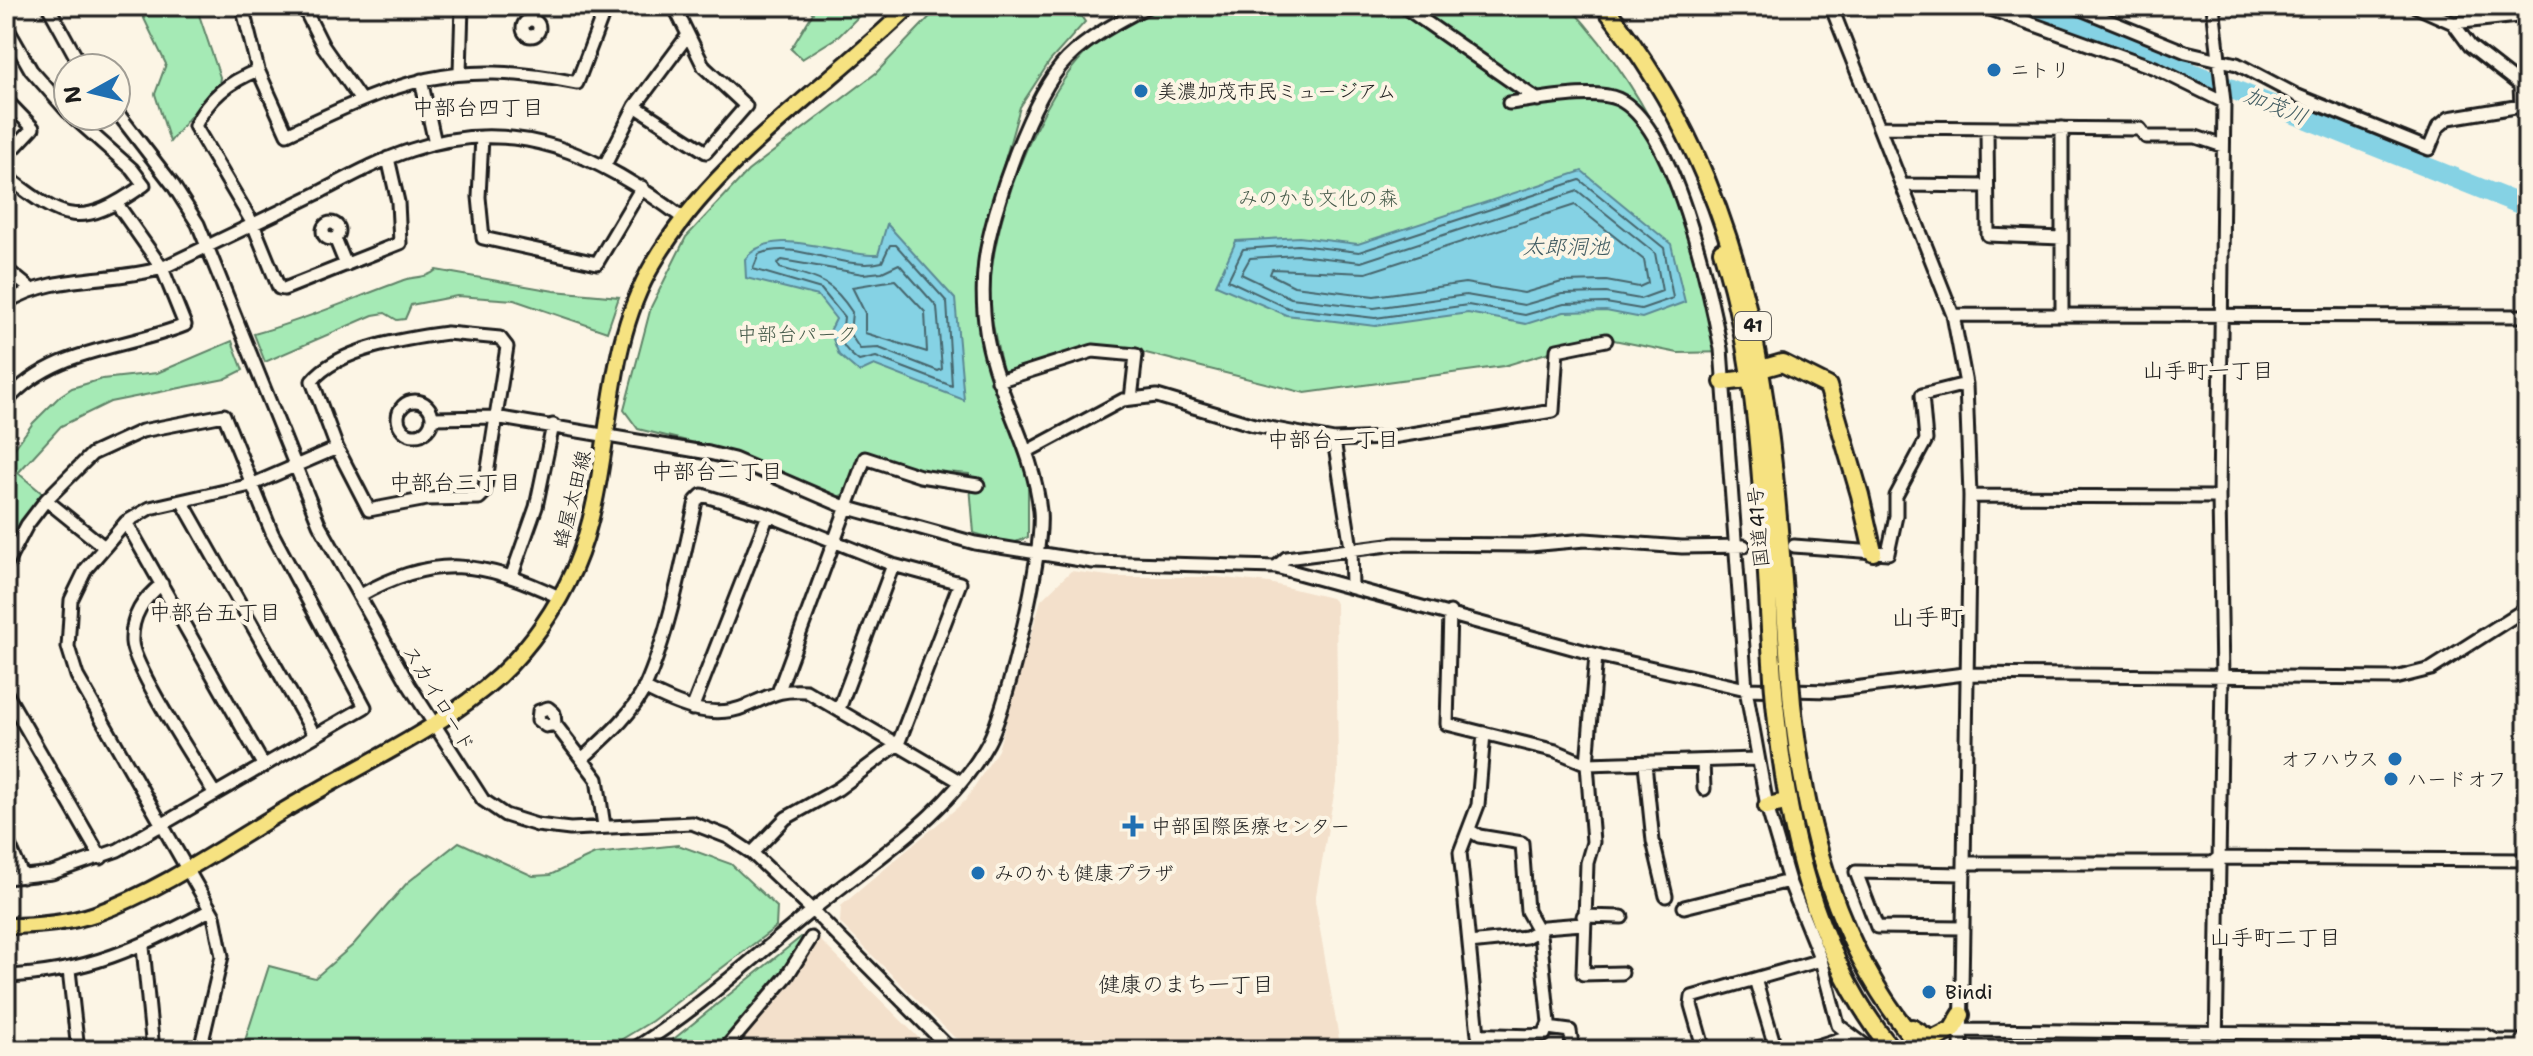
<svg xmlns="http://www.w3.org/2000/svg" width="2533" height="1056" font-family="'Shantell Sans','Klee One',sans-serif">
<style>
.built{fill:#f3e0cb}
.green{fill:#a5eab5;stroke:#608368;stroke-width:2}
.water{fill:#85d2e4;stroke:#5b8994;stroke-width:2}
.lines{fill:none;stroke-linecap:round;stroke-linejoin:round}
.shore{stroke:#46656c;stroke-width:2}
.river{stroke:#85d2e4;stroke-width:20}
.minor-casing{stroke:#1c1c1c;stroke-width:17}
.major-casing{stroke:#1c1c1c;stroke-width:20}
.highway-casing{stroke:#1c1c1c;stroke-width:22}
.minor{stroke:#fcf5e5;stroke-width:11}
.major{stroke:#f6e281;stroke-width:14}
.highway{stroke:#f6e281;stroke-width:16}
.highway-bridge-casing{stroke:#1c1c1c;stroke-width:22;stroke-linecap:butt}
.highway-bridge{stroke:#f6e281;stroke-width:16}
.poi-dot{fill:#1f6fb2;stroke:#fcf5e5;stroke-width:3}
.labels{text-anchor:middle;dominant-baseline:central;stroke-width:8;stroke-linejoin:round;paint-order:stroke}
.shield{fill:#fcf5e5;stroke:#5f5d58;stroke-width:2}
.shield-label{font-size:18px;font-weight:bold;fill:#1c1c1c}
.poi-label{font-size:20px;fill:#1c1c1c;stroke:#fcf5e5;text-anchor:start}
.park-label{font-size:20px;fill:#455a4a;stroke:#fcf5e5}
.street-label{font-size:20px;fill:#1c1c1c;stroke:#fcf5e5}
.water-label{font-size:22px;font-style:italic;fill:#415c62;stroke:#fcf5e5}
.neighbourhood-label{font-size:22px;fill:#1c1c1c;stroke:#fcf5e5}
.quarter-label{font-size:24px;fill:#1c1c1c;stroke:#fcf5e5}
</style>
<rect width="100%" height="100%" fill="#fcf5e5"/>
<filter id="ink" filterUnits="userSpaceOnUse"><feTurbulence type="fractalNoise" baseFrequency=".0125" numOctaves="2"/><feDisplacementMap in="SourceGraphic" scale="16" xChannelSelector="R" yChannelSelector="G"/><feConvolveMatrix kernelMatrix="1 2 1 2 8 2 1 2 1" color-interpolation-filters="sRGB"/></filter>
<g filter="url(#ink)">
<path class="built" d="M1071,571L1116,577H1216L1269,583L1331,598L1336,603L1338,772L1315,901L1341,1050H996L954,1037L840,923L841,906L965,801L998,750L1041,600Z
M814,940H820L931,1050H718Z"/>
<path class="green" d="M138,6H196L220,77L219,85L211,90L170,142L155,94L166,64Z
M806,6H869L839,36L802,59L791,49L813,13Z
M940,6H1074L1085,22L1050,61L1020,107L983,238L979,275V333L1028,476V537L1011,544L974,533L969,474L910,469L862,453L845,493L837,498L740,454L638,429L624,410L651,307L686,237L748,171L876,73Z
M1160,6H1569C1659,103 1705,223 1729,352L1678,353L1599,337L1504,366L1305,393L1142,352L1092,348L1003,373C999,350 991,325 990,301C987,232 1039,92 1092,47C1111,31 1138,20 1160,6Z
M436,270L554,291L619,297L607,332L514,300L457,296L411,305L405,319L397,320L385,313L373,315L265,362L254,334C305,320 352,299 401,281C412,276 427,279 436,270Z
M232,341L243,370L225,379L110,402L61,426L18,473L43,494L11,538L6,535V460L33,423L60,396L72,388L102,379L157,373Z
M459,842L533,876L550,875L595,854L678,845L731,864L777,907L776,927L652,1021L604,1050H242L269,966L315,978L353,945L407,883Z
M801,937L814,940L718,1050H660Z"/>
<path class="water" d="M1582,171L1671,244L1685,302L1642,318L1606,311L1564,312L1526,324L1468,313L1375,326L1286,315L1216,285L1236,241L1299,237L1358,244Z
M887,224L955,299L964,400L874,365L859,372L839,355L830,331L836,319L818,296L746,278L745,259C774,222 837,257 878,255Z"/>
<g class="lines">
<path class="shore" d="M1580,180L1664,248L1673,298L1641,309L1606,303L1564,304L1525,315L1468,305L1375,318L1288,308L1228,280L1243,249L1298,245L1359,252Z
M1578,191L1655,253L1662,291L1640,299L1606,293L1562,294L1524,305L1466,295L1374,308L1291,298L1241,274L1250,258L1298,255L1361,262Z
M1575,205L1644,260L1648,283L1639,287L1606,281L1562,282L1524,293L1465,283L1374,296L1294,286L1270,274L1272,269L1366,273Z
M890,245H896L947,302L952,386L876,357L859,361C836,343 842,341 844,317L821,289L753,269L759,254C798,239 842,272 882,262Z
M782,260L863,274L882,272L899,264L937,307L942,369L938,371L879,348L860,349L850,334L852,312C830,278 816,278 780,268L777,263Z
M895,280L925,312L927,352L865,333V313L852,287Z"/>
<path class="river" d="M2025,6L2527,207"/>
<defs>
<path id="minor" d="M48,6L82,68
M242,6L258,70L287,134C400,81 450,58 577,83L606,6
M303,6L323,46L360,99
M1403,6L1538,100
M1831,6L1953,315L1966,384L1970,496L1961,1050
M1982,6L2155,68L2224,102
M2073,6L2186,52L2237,64L2298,96L2429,149L2438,127L2449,118L2521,106L2520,85L2470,46L2453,23
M2213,6L2224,102L2219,497L2222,677L2216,1050
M2415,6L2453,23L2527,15
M532,20L534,6
M523 28a8 8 0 1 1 16 0a8 8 0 1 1-16 0Z
M6,26L31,70L68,112
M258,70C229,82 209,97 195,126L253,224L279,288L284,289L400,243L398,202L388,158
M460,72L462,6
M421,80L435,143
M6,100L33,128L6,157
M1509,103C1537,100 1594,88 1618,99C1674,125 1710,291 1721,349L1746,689L1767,806L1789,881L1821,960L1838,1025L1871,1050
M635,106L706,152L746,106L704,67L674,6
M116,111L173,185L198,224L319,524L409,685L483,800L505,815L537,825L570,829L692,823L728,837L752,853L812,910L951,1050
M1879,127L2140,129L2146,137H2196L2223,146
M1987,128L1988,235L2062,238
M482,137L479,197L483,238L597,263L642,187
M605,165L635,106L688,35
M6,176C64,221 80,230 144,185L132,169L72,116
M1902,185L1987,186
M323 231a8 8 0 1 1 16 0a8 8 0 1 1-16 0Z
M335,238L346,265
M6,269L32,290
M6,303C52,273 112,283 162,268C216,242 269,217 322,191C351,176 380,160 411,150C517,114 599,155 683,218
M2062,314V128
M1953,315L2527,316
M447,333L500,338L507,347L484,493L479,498L427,499L369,510L337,448L312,381C338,348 409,338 447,333Z
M998,381L1093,351L1136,355L1131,399
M398 418a17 17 0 1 1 34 0a17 17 0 1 1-34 0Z
M6,402C53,347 123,350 185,325L162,268L117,204
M433,418L495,417L709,453L734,459L845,507L975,543L1093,562L1276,567L1605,657L1746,689L1830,691L1964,674L2395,678L2431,669L2527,608
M1334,440L1351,548L1352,586
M1028,451L1123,400L1157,396L1254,425L1334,440L1386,438L1553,411L1557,350L1606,340
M1970,496L2219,497
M46,500L103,546
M182,501L315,736
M126,522L264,766
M1794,546L1888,553L1896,516V496L1926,440L1922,395L1966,384
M6,565L27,525L46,500L92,454L142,431L224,415L272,533L365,707L118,850L52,873L6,878
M1276,567L1286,558L1396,544L1530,545L1585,540L1682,547L1744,546
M512,575L536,507L553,425
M162,584C143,599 131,616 132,642C133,667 198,766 215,794
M359,596C434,553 483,561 559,597
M1450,612L1447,724L1556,751L1587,764L1756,759
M1596,655L1587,764L1593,842L1587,863L1583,974L1622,973
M644,688C675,704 712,721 746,706C771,696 777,689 806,691L961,782
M779,690L865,458L920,476L978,485
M6,693L101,858
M692,709L768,515
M839,709L893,565
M555,724L554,713L548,708L539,711L538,720L546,726L555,724L597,779L604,826
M584,757C606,737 632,715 645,687C669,633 683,559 696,501L702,495L768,515L893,565L960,583L898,744L838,789L786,818L752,853
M1703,761L1704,789
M1645,764L1653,841L1666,896
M1469,830L1479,836L1522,843L1527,911L1540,934L1549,1023L1544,1035C1521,1037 1501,1034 1478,1035L1460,852L1478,805L1484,733
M6,838L23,877
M1965,863H2212L2218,858L2527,860
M1684,907L1789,881
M1583,916L1622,917
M1963,928L1877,927L1856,872L1964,874
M1469,943L1526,937L1544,927L1582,924
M143,947L153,1050
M69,970L78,1050
M6,976C85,973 141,948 210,910
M1755,979L1776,1050
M1548,1028L1570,1031L1573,1050
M1961,1030L2485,1035L2497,1041H2527
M200,1050L222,956L214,916L77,676L68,647L71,600L86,569L126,522L150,508L251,485L337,448
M632,1050C699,1009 755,956 816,907C875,859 951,812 988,743C1008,706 1044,552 1040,511C1034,449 998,398 987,338C983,313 982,286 985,261C991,211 1032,94 1067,59C1090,36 1120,21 1148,6
M724,1050L787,976L811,938
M1704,1050L1691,1005L1692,997L1821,960
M1804,1050L1849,1036"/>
<path id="major" d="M6,926C36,926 66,924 95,914C167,888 234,839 300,801C366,762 442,728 499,676C530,647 557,608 574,569C616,472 598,357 653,264C714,158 825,90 910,6"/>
<path id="highway" d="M1604,6C1767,213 1772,429 1790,679
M1722,251C1765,386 1763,537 1773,678
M1761,369L1782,363L1828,386L1860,495L1873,552
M1723,382L1748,379
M1775,703C1787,828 1812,949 1892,1050
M1792,704C1806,831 1837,952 1923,1050
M1767,806L1786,802
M1912,1028L1932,1040L1952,1030L1961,1015"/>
</defs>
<use href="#minor" class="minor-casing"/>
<use href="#major" class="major-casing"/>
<use href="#highway" class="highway-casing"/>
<use href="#minor" class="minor"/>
<use href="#major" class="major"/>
<use href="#highway" class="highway"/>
<defs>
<path id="highway-bridge" d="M1773,678L1775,703
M1790,679L1792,704"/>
</defs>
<use href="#highway-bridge" class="highway-bridge-casing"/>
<use href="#highway-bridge" class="highway-bridge"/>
</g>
</g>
<g class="poi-dot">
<circle cx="1994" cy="70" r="8"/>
<circle cx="1141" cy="91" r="8"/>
<circle cx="2395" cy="759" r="8"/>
<circle cx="2391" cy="779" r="8"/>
<path d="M1129 814h8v8h8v8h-8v8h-8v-8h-8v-8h8z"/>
<circle cx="978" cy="873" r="8"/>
<circle cx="1929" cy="992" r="8"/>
</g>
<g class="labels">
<rect class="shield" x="1735" y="312" width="36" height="28" rx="6"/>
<g class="shield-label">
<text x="1753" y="326">41</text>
</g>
<g class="poi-label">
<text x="2010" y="70">ニトリ</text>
<text x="1157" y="91">美濃加茂市民ミュージアム</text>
<text x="2379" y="759" text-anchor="end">オフハウス</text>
<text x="2407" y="779">ハードオフ</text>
<text x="1151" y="826">中部国際医療センター</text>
<text x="994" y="873">みのかも健康プラザ</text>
<text x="1945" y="992">Bindi</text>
</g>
<g class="park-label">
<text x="1318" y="198">みのかも文化の森</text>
<text x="797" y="334">中部台パーク</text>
</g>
<g class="street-label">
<text transform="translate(572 499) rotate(-76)">蜂屋太田線</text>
<text transform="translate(1758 527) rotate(-95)">国道41号</text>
<text transform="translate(439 698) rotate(59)">スカイロード</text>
</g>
<g class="water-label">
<text transform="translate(2276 106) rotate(22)">加茂川</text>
<text x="1566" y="246">太郎洞池</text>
</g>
<g class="neighbourhood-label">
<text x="478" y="107">中部台四丁目</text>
<text x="2208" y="370">山手町一丁目</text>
<text x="1333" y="439">中部台一丁目</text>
<text x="717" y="471">中部台二丁目</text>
<text x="455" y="482">中部台三丁目</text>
<text x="215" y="612">中部台五丁目</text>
<text x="2275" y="937">山手町二丁目</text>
<text x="1186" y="984">健康のまち一丁目</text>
</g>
<g class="quarter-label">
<text x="1927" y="617">山手町</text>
</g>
</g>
<rect width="2533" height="1056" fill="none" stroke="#fcf5e5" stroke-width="32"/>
<rect x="16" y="16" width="2501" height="1024" fill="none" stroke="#1c1c1c" stroke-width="3" filter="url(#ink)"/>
<g transform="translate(92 92) rotate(262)"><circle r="38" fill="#fcf5e5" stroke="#a29e95" stroke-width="2"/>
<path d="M0-6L14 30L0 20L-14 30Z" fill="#1f6fb2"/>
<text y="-12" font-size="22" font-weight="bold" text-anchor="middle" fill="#1c1c1c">N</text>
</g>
</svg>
